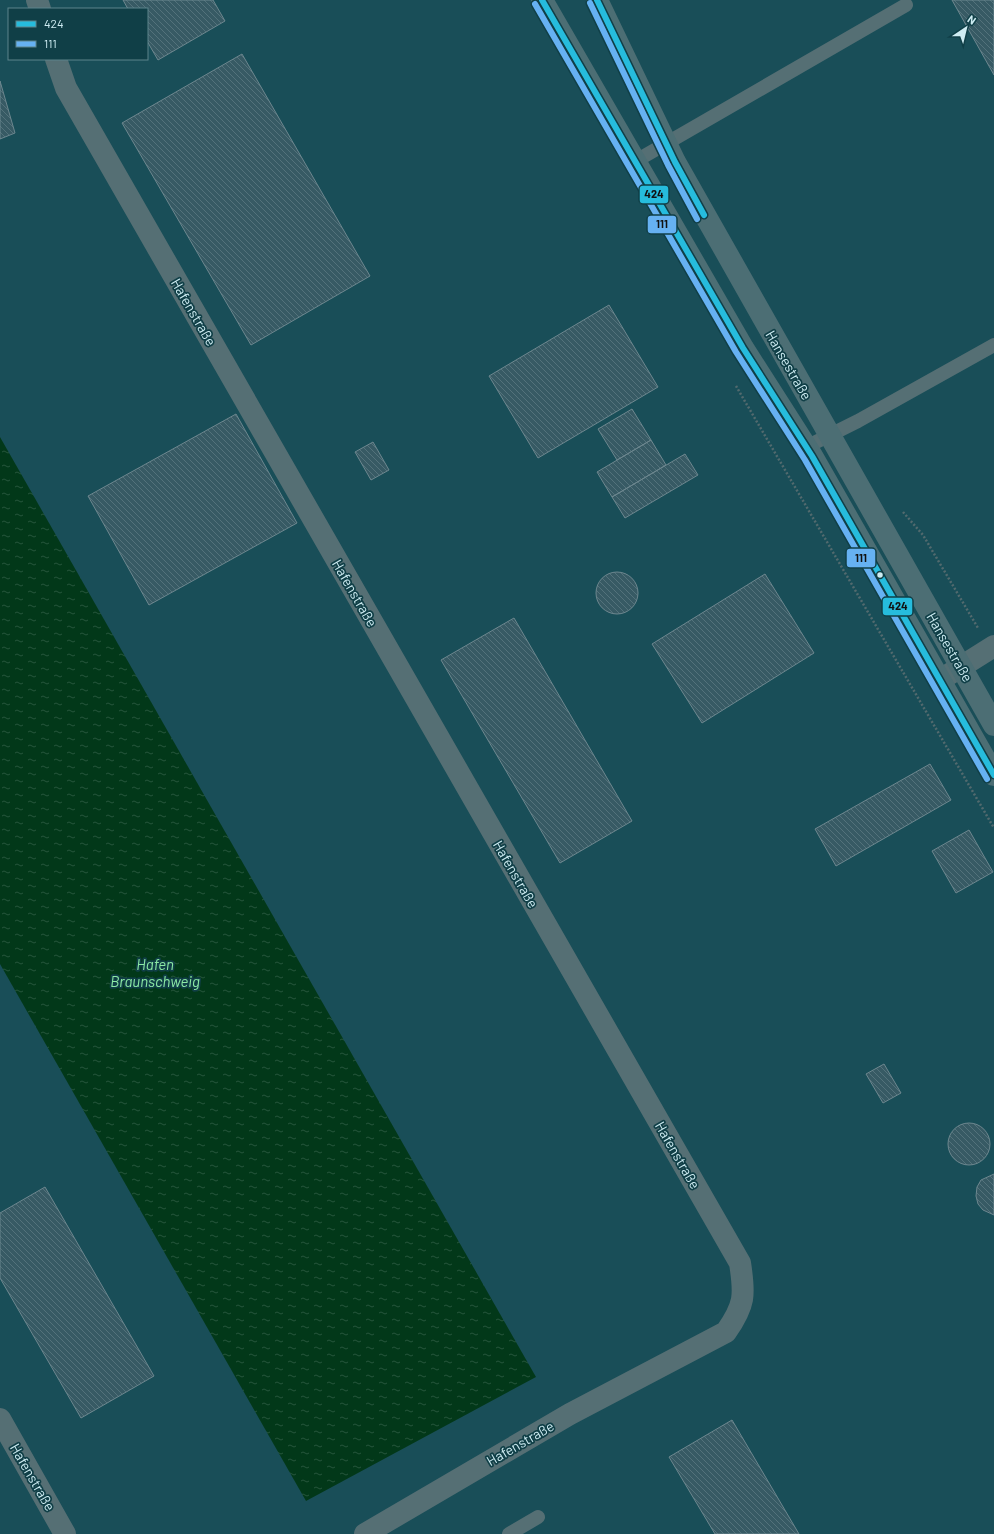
<svg xmlns="http://www.w3.org/2000/svg" width="994" height="1534" font-family="Barlow,sans-serif">
<style>
.built{fill:#194e58;fill-rule:evenodd}
.water{fill:url(#water-ripples)}
.building{fill:url(#building-back-hatch);stroke:#6d878f}
.lines{fill:none;stroke-linecap:round;stroke-linejoin:round}
.path{stroke:#526a6e;stroke-width:2.5;stroke-dasharray:2 2;stroke-linecap:butt}
.lane{stroke:#556f74;stroke-width:14}
.street{stroke:#556f74;stroke-width:22}
.secondary{stroke:#4c6e74;stroke-width:22}
.bus-1-casing{stroke:#103f47;stroke-width:9}
.bus-2-casing{stroke:#103f47;stroke-width:9}
.bus-1{stroke:#26bcdd;stroke-width:6}
.bus-2{stroke:#66b1f2;stroke-width:6}
.bus-dot{fill:#ceecf2;stroke:#103f47;stroke-width:1.5}
.labels{text-anchor:middle;dominant-baseline:central;stroke-width:3.5;stroke-linejoin:round;paint-order:stroke}
.street-label{font-size:14px;fill:#ceecf2;stroke:#103f47}
.water-label{font-size:15px;font-style:italic;fill:#8ce9a4;stroke:#103f47}
.line-badge{stroke:#103f47;stroke-width:1.5}
.pale-badge-label{font-size:11px;text-anchor:middle;font-weight:bold;fill:#111}
</style>
<defs>
<pattern id="water-ripples" width="26" height="14" patternUnits="userSpaceOnUse"><rect width="26" height="14" fill="#023819"/><path d="M2 4q2-2 4 0t4 0M15 11q2-2 4 0t4 0" fill="none" stroke="#26553b"/></pattern>
<pattern id="building-back-hatch" width="6" height="6" patternUnits="userSpaceOnUse"><rect width="6" height="6" fill="#375a64"/><path d="M-1 5l2 2M0 0l6 6M5-1l2 2" fill="none" stroke="#53727b"/></pattern>
</defs>
<rect width="100%" height="100%" fill="#193e44"/>
<path class="built" d="M0,0H994V1534H0ZM9,9H147V59H9Z"/>
<path class="water" d="M0,437L536,1377L306,1501L0,964Z"/>
<path class="building" d="M123,0H213L225,21L158,60L147,41V9H128Z
M952,0H994V75Z
M242,54L370,276L251,345L122,123Z
M0,81L15,133L0,139Z
M609,305L658,387L538,458L489,376Z
M632,409L651,440L617,460L598,429Z
M236,414L297,523L149,605L88,496Z
M651,440L666,465L612,497L597,472Z
M373,442L389,470L371,480L355,452Z
M685,454L698,475L625,518L612,497Z
M596 593a21 21 0 1 1 42 0a21 21 0 1 1-42 0Z
M765,574L814,653L702,723L652,644Z
M514,618L632,821L560,863L441,660Z
M930,764L951,800L836,866L815,829Z
M969,830L993,872L956,893L932,851Z
M884,1064L901,1093L883,1103L866,1074Z
M948 1144a21 21 0 1 1 42 0a21 21 0 1 1-42 0Z
M994,1174V1215L983,1210L978,1204L976,1196L977,1187L981,1180Z
M45,1187L154,1376L81,1418L0,1278V1213Z
M732,1420L799,1534H715L669,1457Z"/>
<g class="lines">
<path class="path" d="M736,386L994,828
M903,512L923,535L978,628"/>
<path class="lane" d="M634,162L906,5
M806,447L858,421L994,345
M509,1534L538,1517"/>
<path class="street" d="M37,0L40,9
M56,59L66,88L740,1263C745,1295 745,1305 726,1332L570,1414L365,1534
M940,680L994,646
M0,1419L65,1534"/>
<path class="secondary" d="M542,0L743,348L812,456L994,775
M597,0L675,162L994,725"/>
<defs>
<path id="bus-1" d="M542,0L743,348L812,456L994,775
M597,0L675,162L704,215"/>
<path id="bus-2" d="M590,3L668,165L697,219
M535,4L736,352L805,460L987,779"/>
</defs>
<use href="#bus-1" class="bus-1-casing"/>
<use href="#bus-2" class="bus-2-casing"/>
<use href="#bus-1" class="bus-1"/>
<use href="#bus-2" class="bus-2"/>
</g>
<circle class="bus-dot" cx="880" cy="575" r="3.5"/>
<g class="labels">
<g class="street-label">
<text transform="translate(194 312) rotate(60)">Hafenstraße</text>
<text transform="translate(789 365) rotate(60)">Hansestraße</text>
<text transform="translate(355 593) rotate(60)">Hafenstraße</text>
<text transform="translate(950 647) rotate(60)">Hansestraße</text>
<text transform="translate(516 874) rotate(60)">Hafenstraße</text>
<text transform="translate(678 1155) rotate(60)">Hafenstraße</text>
<text transform="translate(520 1443) rotate(-30)">Hafenstraße</text>
<text transform="translate(33 1477) rotate(60)">Hafenstraße</text>
</g>
<g class="water-label">
<text x="155" y="964">Hafen<tspan x="155" dy="17">Braunschweig</tspan></text>
</g>
</g>
<g class="line-badge">
<rect x="639" y="185" width="30" height="19" rx="4" fill="#26bcdd"/>
<rect x="647" y="215" width="30" height="19" rx="4" fill="#66b1f2"/>
<rect x="846" y="548" width="30" height="20" rx="4" fill="#66b1f2"/>
<rect x="882" y="597" width="31" height="19" rx="4" fill="#26bcdd"/>
</g>
<g class="pale-badge-label">
<text x="654" y="198">424</text>
<text x="662" y="228">111</text>
<text x="861" y="562">111</text>
<text x="898" y="610">424</text>
</g>
<rect x="8" y="8" width="140" height="52" fill="#103f47" stroke="#5c848b"/>
<rect x="16" y="21" width="20" height="6" fill="#26bcdd" stroke="#5c848b"/>
<text x="44" y="28" font-size="12" fill="#ceecf2">424</text>
<rect x="16" y="41" width="20" height="6" fill="#66b1f2" stroke="#5c848b"/>
<text x="44" y="48" font-size="12" fill="#ceecf2">111</text>
<g transform="translate(966 28) rotate(35)" stroke="#103f47" stroke-width="3" paint-order="stroke">
<path d="M0-3L7 15L0 10L-7 15Z" fill="#ceecf2"/>
<text y="-6" font-size="11" font-weight="bold" text-anchor="middle" fill="#ceecf2">N</text>
</g>
</svg>
